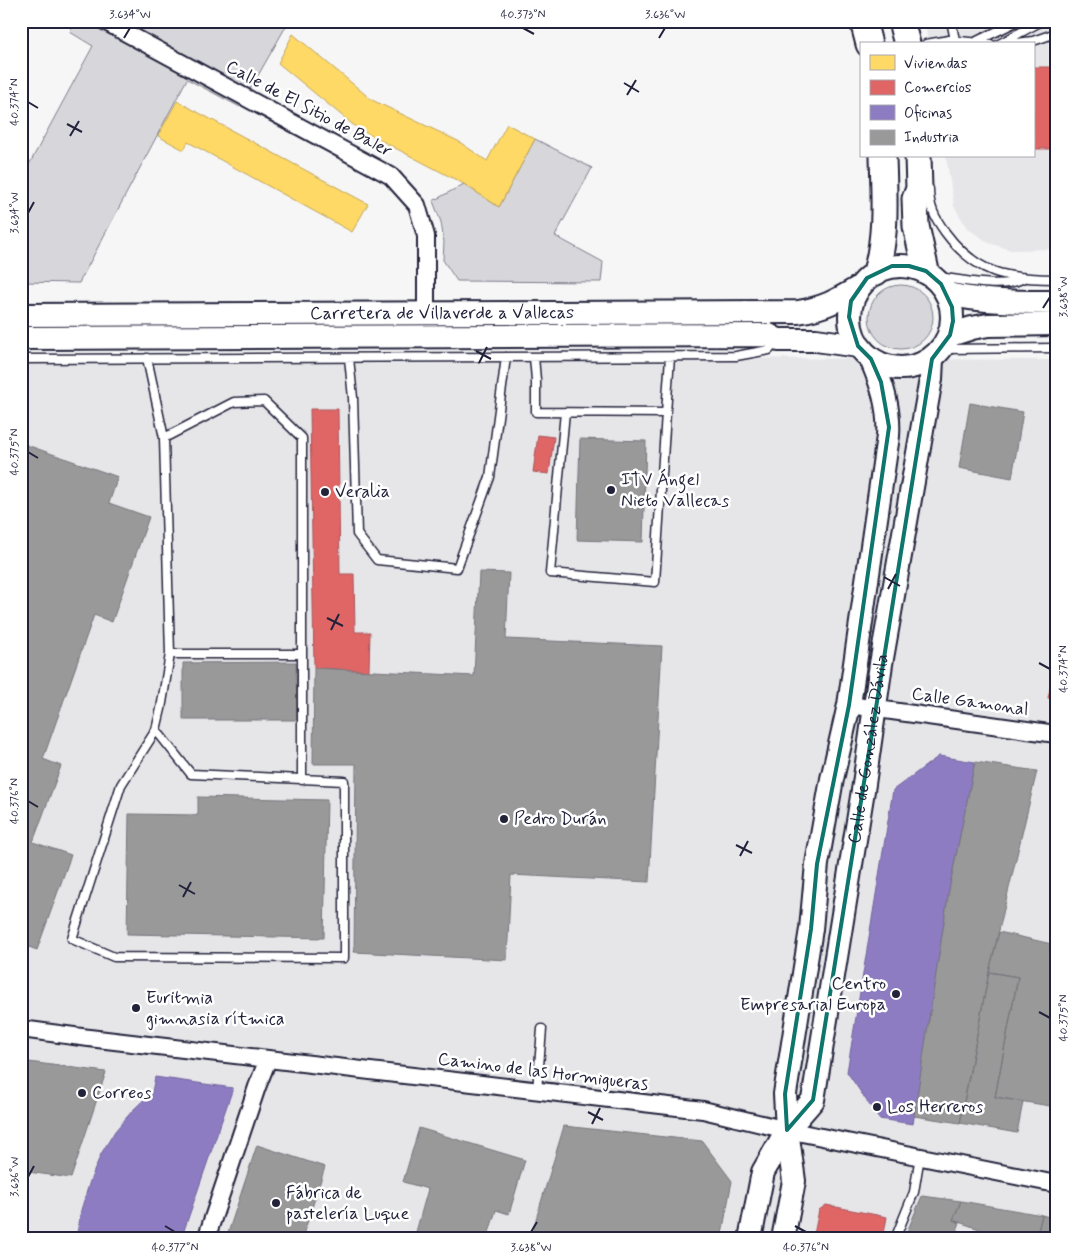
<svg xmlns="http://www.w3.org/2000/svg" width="1077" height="1260" font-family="Mynerve,sans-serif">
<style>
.built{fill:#e6e6e9}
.green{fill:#d7d7db;stroke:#7c7c8b}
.homes{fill:#ffd966;stroke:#bda259}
.shops{fill:#e06666;stroke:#a75259}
.offices{fill:#8e7cc3;stroke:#6e619a}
.industry{fill:#999;stroke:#75757d}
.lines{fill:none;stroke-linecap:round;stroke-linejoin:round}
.lane-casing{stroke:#22223b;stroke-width:11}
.street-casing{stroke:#22223b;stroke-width:20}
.secondary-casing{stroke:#22223b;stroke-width:26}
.primary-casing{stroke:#22223b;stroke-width:29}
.lane{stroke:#fff;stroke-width:8}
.street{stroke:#fff;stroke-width:16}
.secondary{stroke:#fff;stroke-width:22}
.primary{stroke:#fff;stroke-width:25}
.marked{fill:none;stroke:#0f766e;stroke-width:4;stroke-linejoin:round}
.ticks{fill:none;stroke:#22223b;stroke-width:2}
.poi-dot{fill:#22223b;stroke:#fff;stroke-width:2}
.labels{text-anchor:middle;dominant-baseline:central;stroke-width:5;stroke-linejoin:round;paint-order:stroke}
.street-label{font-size:18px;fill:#22223b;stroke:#fff}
.poi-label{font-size:18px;fill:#22223b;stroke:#fff;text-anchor:start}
.neatline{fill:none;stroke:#22223b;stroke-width:2}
.ticks-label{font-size:12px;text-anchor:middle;fill:#22223b}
</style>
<rect width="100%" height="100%" fill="#f6f6f7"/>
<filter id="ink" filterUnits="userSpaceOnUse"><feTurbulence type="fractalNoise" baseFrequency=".02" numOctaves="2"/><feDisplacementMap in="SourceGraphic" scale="10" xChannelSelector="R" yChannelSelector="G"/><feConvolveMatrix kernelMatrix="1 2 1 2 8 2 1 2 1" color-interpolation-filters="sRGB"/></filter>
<g filter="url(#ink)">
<path class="built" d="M925,21H1056V249L1011,250L989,243L967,228L954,206L946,156H1033V44H928Z
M21,354L1056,360V1239H21Z"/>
<path class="green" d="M75,21H289L240,107L187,79L79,283L21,282V173L24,174L93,46L70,32Z
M535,139L592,168L555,236L603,262L601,282L457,281L443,260L444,242L441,222L433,201L464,184L499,207Z
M869 317a32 32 0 1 1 64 0a32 32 0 1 1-64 0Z"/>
<path class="homes" d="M293,34L372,100L458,141L487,161L507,124L535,139L499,207L464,184L357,128L278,63Z
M177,101L368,204L352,232L188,142L184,150L158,136Z"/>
<path class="shops" d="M1033,67H1056V149H1033Z
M310,409H338L340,574H354L355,632H370L369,671L314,668Z
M538,435L554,437L549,474L533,472Z
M1056,661V699L1048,698Z
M826,1205L887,1217L883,1239H813L819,1210Z"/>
<path class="offices" d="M939,756L975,762L949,890L913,1124L879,1119L847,1072L893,790Z
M155,1077L233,1088L181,1239H76L81,1210L90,1181L101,1154L115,1131L133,1110L152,1092Z"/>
<path class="industry" d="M970,403L1023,412L1012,478L959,468Z
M580,439L646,441L643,542L577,540Z
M21,443L118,477L109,503L149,517L112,622L94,615L43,759L61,766L33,842L71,855L37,950L21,944Z
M479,572L509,573L506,639L662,646L649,882L511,875L507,960L354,952L356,764H313L314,668L474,676Z
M296,662L297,720H183V663Z
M975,762L1037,771L989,972L960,1123L914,1116L949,890Z
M198,797L327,800L324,938L127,934L129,814L198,815Z
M999,932L1056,945V1107L995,1097L1018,977L989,972Z
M989,972L1018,977L995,1097L1023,1102L1017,1133L960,1123Z
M21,1061L106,1072L71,1178L21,1171Z
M564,1126L702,1141L732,1181L721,1239H530Z
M419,1128L525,1160L509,1214L496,1210L487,1239H414L428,1189L403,1182Z
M257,1145L325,1167L302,1239H226Z
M922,1196L961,1201L953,1220L960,1223L953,1239H904Z
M961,1201L1042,1215L1036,1239H983L985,1231L953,1220Z
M1042,1215L1056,1219V1239H1036Z"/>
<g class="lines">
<defs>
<path id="lane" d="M951,21L955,40
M977,41L1018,21
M926,44L949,40L990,44
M999,44L1042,21
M1007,44L1033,41L1056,33
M929,189C929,207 935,218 945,232C976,274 1006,279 1056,279
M932,276C957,279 1000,290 1022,279
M942,349L1056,348
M534,357L536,380V412L666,413L655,582L550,573L565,412
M147,358L164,438L170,654L161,709L156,730L121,785L72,939L114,957L344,958V781L191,774L156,730
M349,358L353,398L357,534L377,560L457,568L490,477L506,357
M21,359L736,356L769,350L777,341
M666,413L670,357
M164,438L234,402L264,401L302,438V780
M170,654H302
M537,1091L542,1029
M895,1239L914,1192L920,1156"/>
<path id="street" d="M104,21L391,176L417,205L426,236V312
M849,705L1056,734
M21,1029L89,1038L703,1110L787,1130L1056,1184
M206,1239L257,1087L268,1059"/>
<g id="secondary">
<circle cx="901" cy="317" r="51"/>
<path d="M947,294C983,302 1019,302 1056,302"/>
<path id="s1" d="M21,315L798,312C824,308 836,301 858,288"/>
<path d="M950,335L972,328L988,325L1056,324"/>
<path d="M21,338L769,335L778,340H816L858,346"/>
<path id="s2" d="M750,1239L763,1172L787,1130L813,1100L864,784L881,664L931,379L932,359"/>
<path d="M783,1239L794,1181L787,1130L785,1094L811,929L817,864L832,779L849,705L888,436C890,408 882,384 871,359"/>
</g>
<path id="primary" d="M863,21L869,44
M901,21L907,44
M918,156L919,189L915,199L916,226L926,271
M876,272C887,234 884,195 883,156"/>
</defs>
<use href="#lane" class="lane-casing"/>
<use href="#street" class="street-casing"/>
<use href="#secondary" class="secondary-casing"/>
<use href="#primary" class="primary-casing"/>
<use href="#lane" class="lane"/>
<use href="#street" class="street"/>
<use href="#secondary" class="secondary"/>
<use href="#primary" class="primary"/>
</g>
</g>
<path class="marked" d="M892,266H909L926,271L941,284L952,307L953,321L950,335L932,359L813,1100L787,1130L785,1094L811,929L817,864L849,705L889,427L881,382L871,359L858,346L849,317L851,301L867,278Z"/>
<path class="ticks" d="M523,28L534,34M124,38L130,28M659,38L665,28M624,83L639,92M627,95L636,80M28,102L38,108M67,124L82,132M70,136L79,121M28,213L34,202M1043,308L1050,297M476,351L491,359M479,363L487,347M28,452L38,458M884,577L900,586M888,589L896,574M327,618L343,626M331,630L339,614M1039,663L1050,669M28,801L38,807M736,845L752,853M740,856L748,841M179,885L195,894M183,897L191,882M1039,1012L1050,1018M588,1112L603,1120M592,1124L600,1108M28,1177L34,1166M165,1226L175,1232M795,1226L806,1232M531,1232L537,1222"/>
<g class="poi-dot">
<circle cx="611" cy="490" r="5"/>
<circle cx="325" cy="492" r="5"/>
<circle cx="504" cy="819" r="5"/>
<circle cx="896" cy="994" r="5"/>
<circle cx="136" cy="1008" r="5"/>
<circle cx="82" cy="1093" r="5"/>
<circle cx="877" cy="1107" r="5"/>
<circle cx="276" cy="1203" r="5"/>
</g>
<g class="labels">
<g class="street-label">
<text transform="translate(309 109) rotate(28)">Calle de El Sitio de Baler</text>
<text stroke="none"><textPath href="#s1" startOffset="421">Carretera de Villaverde a Vallecas</textPath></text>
<text transform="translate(970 702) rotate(8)">Calle Gamonal</text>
<text stroke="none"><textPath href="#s2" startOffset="512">Calle de González Dávila</textPath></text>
<text transform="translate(543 1072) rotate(7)">Camino de las Hormigueras</text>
</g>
<g class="poi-label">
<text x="621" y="480">ITV Ángel<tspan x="621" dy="21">Nieto Vallecas</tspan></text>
<text x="335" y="492">Veralia</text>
<text x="514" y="819">Pedro Durán</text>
<text x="886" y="984" text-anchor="end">Centro<tspan x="886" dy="21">Empresarial Europa</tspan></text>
<text x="146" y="998">Euritmia<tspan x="146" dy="21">gimnasia rítmica</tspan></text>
<text x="92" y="1093">Correos</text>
<text x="887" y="1107">Los Herreros</text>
<text x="286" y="1193">Fábrica de<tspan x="286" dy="21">pastelería Luque</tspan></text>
</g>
</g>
<rect width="1077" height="1260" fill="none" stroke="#fff" stroke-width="55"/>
<rect x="860" y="42" width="175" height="115" fill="#ffffff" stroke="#a7a7b1"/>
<rect x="870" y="55" width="25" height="15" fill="#ffd966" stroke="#a7a7b1"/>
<text x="904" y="68" font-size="15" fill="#22223b">Viviendas</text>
<rect x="870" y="80" width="25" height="15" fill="#e06666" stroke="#a7a7b1"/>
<text x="904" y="92" font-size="15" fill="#22223b">Comercios</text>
<rect x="870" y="105" width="25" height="15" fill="#8e7cc3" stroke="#a7a7b1"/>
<text x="904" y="118" font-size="15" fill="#22223b">Oficinas</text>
<rect x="870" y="130" width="25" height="15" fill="#999999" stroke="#a7a7b1"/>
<text x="904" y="142" font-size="15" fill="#22223b">Industria</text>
<rect x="28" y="28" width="1022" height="1204" class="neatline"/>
<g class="ticks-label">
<text x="130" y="18">3.634°W</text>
<text x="523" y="18">40.373°N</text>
<text x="665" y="18">3.636°W</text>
<text transform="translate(14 102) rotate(-90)" y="4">40.374°N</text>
<text transform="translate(14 213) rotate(-90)" y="4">3.634°W</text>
<text transform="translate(1063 297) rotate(-90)" y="4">3.638°W</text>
<text transform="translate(14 452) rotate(-90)" y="4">40.375°N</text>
<text transform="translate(1063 669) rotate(-90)" y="4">40.374°N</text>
<text transform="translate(14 801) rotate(-90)" y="4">40.376°N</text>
<text transform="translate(1063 1018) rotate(-90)" y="4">40.375°N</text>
<text transform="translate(14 1177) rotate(-90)" y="4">3.636°W</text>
<text x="175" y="1251">40.377°N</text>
<text x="531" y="1251">3.638°W</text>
<text x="806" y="1251">40.376°N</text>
</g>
</svg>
